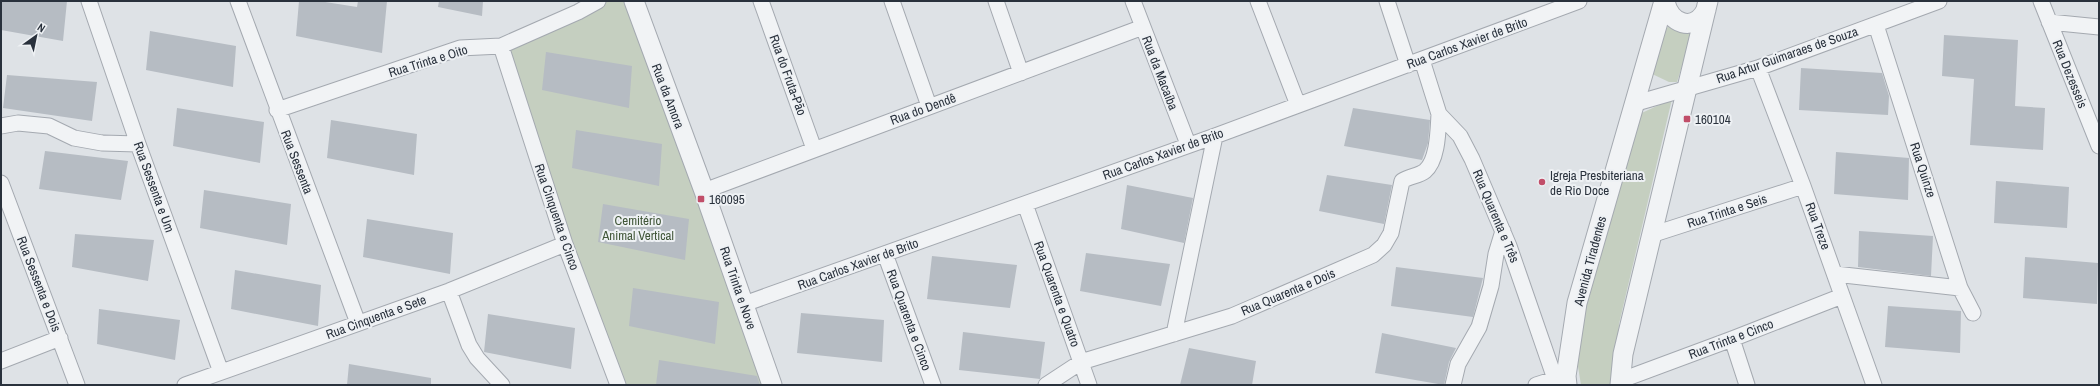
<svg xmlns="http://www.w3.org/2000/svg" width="2100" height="386" font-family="'Archivo Narrow',sans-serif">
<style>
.green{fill:#c5cfc0}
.building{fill:#b6bcc3}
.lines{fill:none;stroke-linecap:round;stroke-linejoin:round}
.minor-casing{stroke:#a4a9b0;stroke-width:17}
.tertiary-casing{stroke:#a4a9b0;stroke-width:21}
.minor{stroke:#f1f3f5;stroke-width:15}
.tertiary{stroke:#f1f3f5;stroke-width:19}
.poi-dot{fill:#c14e69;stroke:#eef1f4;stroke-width:1.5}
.labels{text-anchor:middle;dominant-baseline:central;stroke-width:4;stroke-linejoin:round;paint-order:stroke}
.street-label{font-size:13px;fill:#29313c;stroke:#eef1f4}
.poi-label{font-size:13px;fill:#29313c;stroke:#eef1f4;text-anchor:start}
.park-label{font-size:13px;fill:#405638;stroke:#eef1f4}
</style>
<rect width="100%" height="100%" fill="#dee2e6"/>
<path class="green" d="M598,1H634L772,385H618L501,46Z
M1671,22L1692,34L1677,82H1669L1648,72L1660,39Z
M1672,99L1619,324L1616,385H1581L1573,336L1633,117Z"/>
<path class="building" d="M1,1H67L63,41L1,30Z
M299,1H319L357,7L358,1H387L382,53L296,36Z
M439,1H483L482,16L438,7Z
M150,31L236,46L233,87L146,70Z
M1944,35L2018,40L2015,106L2045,108L2043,150L1970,145L1974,79L1942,76Z
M546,52L632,66L629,108L542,90Z
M1801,68L1882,73L1889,96L1888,115L1799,110Z
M7,75L97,82L92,121L3,108Z
M177,108L264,122L260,163L173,146Z
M1353,108L1430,120L1428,143L1422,160L1344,146Z
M331,120L417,134L414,175L327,158Z
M576,130L662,144L659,186L572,168Z
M45,151L128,161L121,200L39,189Z
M1836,152L1909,158L1908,200L1834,194Z
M1327,175L1392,185L1384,224L1319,211Z
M1996,181L2069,187L2067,228L1994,223Z
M1127,185L1193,198L1184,243L1121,229Z
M204,190L291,204L287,245L200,228Z
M603,204L689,219L685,260L598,242Z
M367,219L453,233L450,274L363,257Z
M1859,231L1933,236L1931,276L1858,267Z
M75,234L154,240L148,281L72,267Z
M1086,253L1170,264L1161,306L1080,291Z
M932,256L1017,265L1010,308L927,299Z
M2025,257L2098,263L2097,304L2023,298Z
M1396,267L1483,278L1473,317L1391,306Z
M235,270L321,285L318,326L231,309Z
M633,288L719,302L715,344L629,326Z
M1888,306L1961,311L1960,353L1885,347Z
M99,309L180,320L175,360L97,344Z
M801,313L884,320L882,362L797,353Z
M488,314L575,328L571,369L484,352Z
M963,332L1045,342L1040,379L959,370Z
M1382,333L1456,348L1449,362L1444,385L1375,373Z
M1189,348L1256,361L1252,385H1180Z
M659,360L757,376L760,385H656Z
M349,364L431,378V385H347Z"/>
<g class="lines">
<defs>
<path id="minor" d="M89,1L138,144L221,372
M238,1L358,323
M761,1L814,149
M892,1L929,106
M996,1L1021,73
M1133,1L1188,144
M1258,1L1298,105
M1387,1L1408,65
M2041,1L2099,146
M2049,22L2099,27
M1876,25L1960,288L1973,313
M501,46L565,244L618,385
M1422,60L1439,114L1460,136L1472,159L1509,246L1555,379
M1758,68L1803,186L1874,385
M1633,104L1758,68L1939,1
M277,110L460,48L501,46L578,12L598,1
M1,126L18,123L49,126L74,138L102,143L138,144
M1,183L77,385
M704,191L1143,27
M1025,204L1089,385
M1651,235L1803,186
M885,254L933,385
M1835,274L1960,288
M449,291L469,345L477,358L502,385
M744,304L1215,136L1579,1
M1174,334L1215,136
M1732,339L1747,385
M1,361L60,338
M1619,381L1732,339L1842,296
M185,385L449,291L565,244
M1046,385L1081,362L1232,316L1373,255L1384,245L1391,233L1402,181C1409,176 1419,176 1425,171C1438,160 1438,130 1439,114
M1453,385L1458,364L1479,327L1491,286L1496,254L1503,231
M1536,385L1564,376"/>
<path id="tertiary" d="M634,1L704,191L772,385
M1665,1C1669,24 1694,33 1706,10
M1567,385L1566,376L1577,303L1664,1
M1620,385L1623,354L1708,1"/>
</defs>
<use href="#minor" class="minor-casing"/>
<use href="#tertiary" class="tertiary-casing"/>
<use href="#minor" class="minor"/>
<use href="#tertiary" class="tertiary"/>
</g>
<g class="poi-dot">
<rect x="1683" y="115" width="8" height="8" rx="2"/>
<circle cx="1542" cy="182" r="4"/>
<rect x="697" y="195" width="8" height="8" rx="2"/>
</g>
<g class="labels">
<g class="street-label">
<text transform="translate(1467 43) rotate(-20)">Rua Carlos Xavier de Brito</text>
<text transform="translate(1787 55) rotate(-19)">Rua Artur Guimaraes de Souza</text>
<text transform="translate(428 61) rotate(-17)">Rua Trinta e Oito</text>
<text transform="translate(1160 73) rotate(69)">Rua da Macaíba</text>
<text transform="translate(2070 74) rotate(68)">Rua Dezesseis</text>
<text transform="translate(788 75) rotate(70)">Rua do Fruta-Pão</text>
<text transform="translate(668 96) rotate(69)">Rua da Amora</text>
<text transform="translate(923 109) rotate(-20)">Rua do Dendê</text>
<text transform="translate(1163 154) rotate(-20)">Rua Carlos Xavier de Brito</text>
<text transform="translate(297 162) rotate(69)">Rua Sessenta</text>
<text transform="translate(1923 170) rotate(72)">Rua Quinze</text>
<text transform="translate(154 187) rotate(70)">Rua Sessenta e Um</text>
<text transform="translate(1727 211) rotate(-18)">Rua Trinta e Seis</text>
<text transform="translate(1496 216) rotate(67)">Rua Quarenta e Três</text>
<text transform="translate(557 217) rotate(71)">Rua Cinquenta e Cinco</text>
<text transform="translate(1818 226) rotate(70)">Rua Treze</text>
<text transform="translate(1590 261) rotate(-75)">Avenida Tiradentes</text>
<text transform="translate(858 264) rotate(-20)">Rua Carlos Xavier de Brito</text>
<text transform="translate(39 284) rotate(69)">Rua Sessenta e Dois</text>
<text transform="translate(738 288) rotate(71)">Rua Trinta e Nove</text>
<text transform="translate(1288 292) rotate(-23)">Rua Quarenta e Dois</text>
<text transform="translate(1057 294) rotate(70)">Rua Quarenta e Quatro</text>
<text transform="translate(376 317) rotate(-20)">Rua Cinquenta e Sete</text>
<text transform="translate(909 320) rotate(70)">Rua Quarenta e Cinco</text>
<text transform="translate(1731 339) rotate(-21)">Rua Trinta e Cinco</text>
</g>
<g class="poi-label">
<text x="1695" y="119">160104</text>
<text x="1550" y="175">Igreja Presbiteriana<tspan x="1550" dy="15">de Rio Doce</tspan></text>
<text x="709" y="199">160095</text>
</g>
<g class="park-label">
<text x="638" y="220">Cemitério<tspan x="638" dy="15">Animal Vertical</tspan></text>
</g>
</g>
<rect width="2100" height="386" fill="none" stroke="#29313c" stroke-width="4"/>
<g transform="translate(36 36) rotate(33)" stroke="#eef1f4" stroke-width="3" paint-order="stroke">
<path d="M0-3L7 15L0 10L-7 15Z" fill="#29313c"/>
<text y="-6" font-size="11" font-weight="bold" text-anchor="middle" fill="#29313c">N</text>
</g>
</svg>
